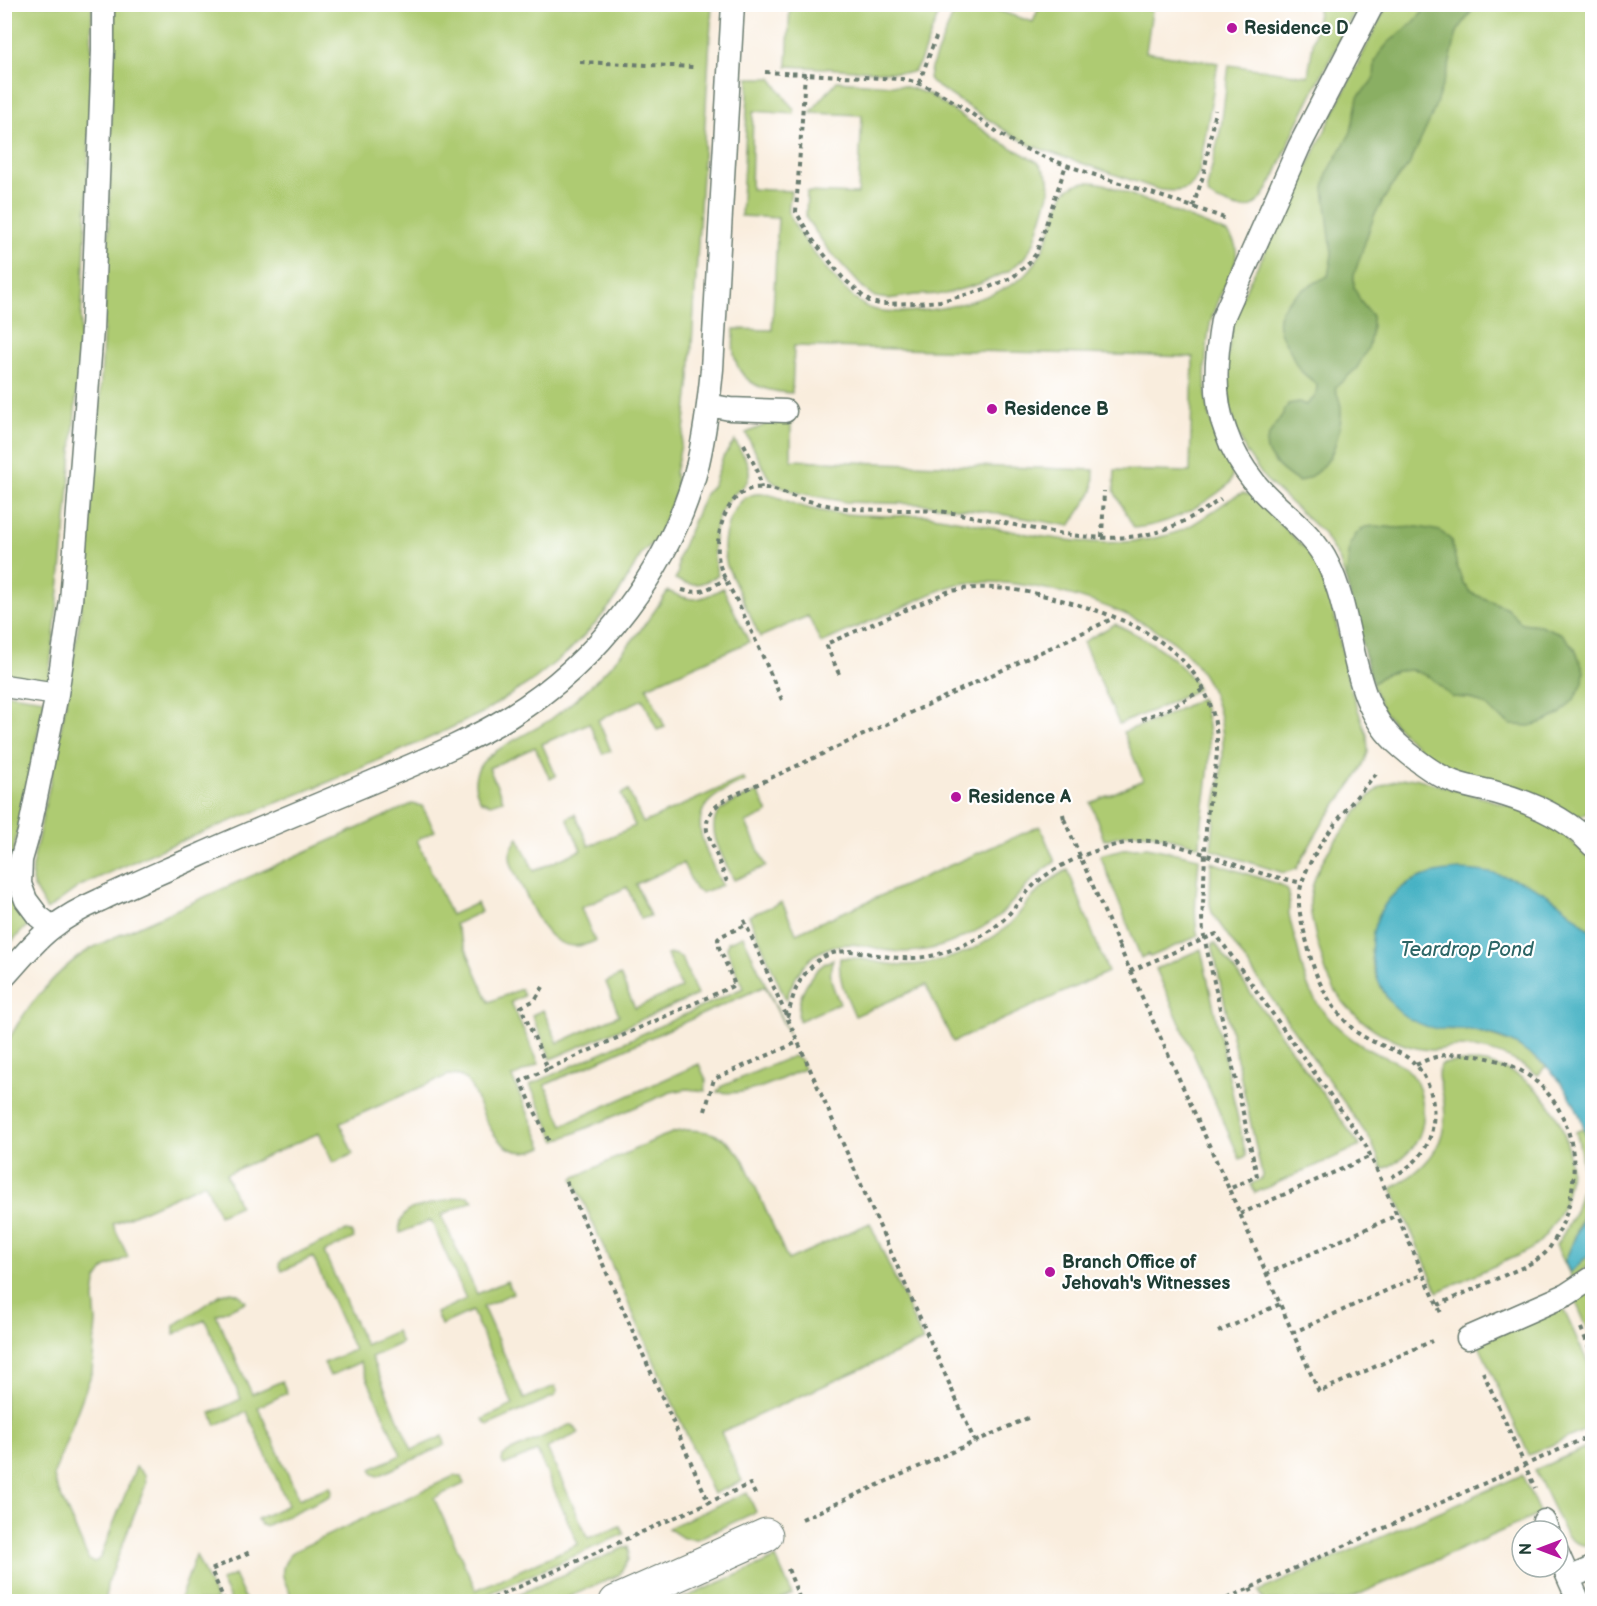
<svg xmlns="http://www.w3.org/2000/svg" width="1597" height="1606" font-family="'Balsamiq Sans',sans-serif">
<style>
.green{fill:#aecb72;stroke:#668453;stroke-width:1.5}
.forest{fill:#8aaf64;stroke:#54764c;stroke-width:1.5}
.water{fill:#47b2c4;stroke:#33787c;stroke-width:1.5}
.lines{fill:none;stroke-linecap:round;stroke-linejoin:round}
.lane-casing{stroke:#6b7b6f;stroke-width:25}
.street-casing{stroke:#6b7b6f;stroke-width:35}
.path{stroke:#6b7b6f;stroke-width:4;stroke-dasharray:4.5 4.5;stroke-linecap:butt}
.lane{stroke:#fff;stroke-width:22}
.street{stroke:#fff;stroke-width:33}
.path-bridge{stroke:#6b7b6f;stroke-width:4;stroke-dasharray:4.5 4.5;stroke-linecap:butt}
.poi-dot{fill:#b5179e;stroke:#fff;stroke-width:2}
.labels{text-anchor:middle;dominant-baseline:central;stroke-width:4.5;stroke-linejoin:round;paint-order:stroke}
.poi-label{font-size:18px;font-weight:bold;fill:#1f3d34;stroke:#fff;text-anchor:start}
.water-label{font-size:20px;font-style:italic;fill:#2d6666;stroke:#fff}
</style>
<rect width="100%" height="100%" fill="#fff"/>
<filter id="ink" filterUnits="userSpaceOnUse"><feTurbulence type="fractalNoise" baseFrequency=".0167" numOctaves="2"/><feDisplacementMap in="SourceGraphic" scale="12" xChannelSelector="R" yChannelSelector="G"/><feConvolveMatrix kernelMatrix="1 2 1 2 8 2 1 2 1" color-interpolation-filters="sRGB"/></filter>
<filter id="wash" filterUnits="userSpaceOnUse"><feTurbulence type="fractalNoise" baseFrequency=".008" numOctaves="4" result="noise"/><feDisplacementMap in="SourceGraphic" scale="24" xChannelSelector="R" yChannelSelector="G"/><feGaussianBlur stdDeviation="1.35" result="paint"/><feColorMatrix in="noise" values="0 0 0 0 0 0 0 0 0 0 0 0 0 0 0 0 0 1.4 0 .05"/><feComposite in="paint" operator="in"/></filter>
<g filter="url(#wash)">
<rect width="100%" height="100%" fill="#f9eddd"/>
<path class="green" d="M5,5H92C89,231 77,458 48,684L5,678Z
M114,5H712L690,378L684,431L675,473L677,490L657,539L642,553L614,601L596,623L568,652L532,681L482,713L434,736L331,781L164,848L80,886L47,910L34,888L32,881L33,861L52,774L67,697L80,615L88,542L99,414L108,249Z
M790,5V4L942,5L920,62L914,71L908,73L787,66Z
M1109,5L1152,10L1146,52L1218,63L1199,172C1192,192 1179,192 1160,190L1032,146L1009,133L932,83L929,78L931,68L957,5H981L1033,22L1040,5Z
M1319,5H1358C1338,46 1315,85 1296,127C1286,147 1274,186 1259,201C1249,211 1238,209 1226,204C1217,200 1207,199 1207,188L1221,127L1229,65L1308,76Z
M1387,5H1592V811L1577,817L1546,799L1527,790L1489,780L1471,776L1444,766L1431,758L1406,737L1383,711L1372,684L1384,675L1396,671L1412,670L1430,677L1452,697L1470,698L1487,706L1495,714L1544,722L1560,714L1574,699L1540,625L1521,623L1507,608L1471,593L1463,583L1457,566L1396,528L1375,526L1346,581L1339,559L1322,532L1265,479L1246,452L1236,429L1228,400L1226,367L1234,315L1250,280L1264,254Z
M749,78H771L794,110V114L753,111L751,189L791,191C790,197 788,207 789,213C796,235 851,304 872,309C910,319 996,302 1025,275C1048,253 1051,221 1064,193C1076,181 1088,180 1104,184L1227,233C1249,252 1227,280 1218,300C1216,305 1214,311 1212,317C1208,330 1207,345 1206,358C1204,382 1206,408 1214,431C1216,439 1220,449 1225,456C1227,461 1230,463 1232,468C1233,475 1232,480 1228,485C1201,507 1168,525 1134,528L1114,491L1115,470L1190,472L1193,357L794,346L792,393C768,392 741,385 735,358C732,349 734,338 734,329L772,330L778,218L741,216Z
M837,81L904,86L928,94L1001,142L1038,162L1049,178L1050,191L1034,243L1024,258L1009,271L979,284L945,294L915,295L888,299L875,297L864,289L827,248L806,218L807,192L858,194L862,115L810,113Z
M791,420V460L1094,470L1093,491L1070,526L983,511L921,504L846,502L795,492L774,483L767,475L746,433L769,423Z
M735,441C740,451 751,464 749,475C748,486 738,489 732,496C712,515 710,550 718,575C701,585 694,588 675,579L678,574V558L705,494L714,484L723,457Z
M1243,493L1251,495L1311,554L1320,572L1335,617L1349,684L1367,735L1368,752L1365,761L1354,781L1324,821L1296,869L1284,873L1236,858L1211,849C1213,834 1214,818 1216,803C1221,777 1226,749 1221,722C1216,695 1203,670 1184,651C1138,607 1021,573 959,584C941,588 924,597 908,605C879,617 850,630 821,643L808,616L760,637L727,566C726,560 724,554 724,548C724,529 734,497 756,494C771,492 786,501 800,506C814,510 830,513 844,514C861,515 878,516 894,516C905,516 916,514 926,515C1005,526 1084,556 1164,536C1183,532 1200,520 1216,509C1225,503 1233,496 1243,493Z
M723,588L749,642L647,687L665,727L657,730L643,699L598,720L611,751L603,754L589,723L542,744L556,776L550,779L535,747L489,768L503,800L491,804L481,801C473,788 472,776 482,763C497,746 531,733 551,719C599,684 637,639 668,591C693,603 700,601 723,588Z
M1115,624C1148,639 1180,657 1198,689L1163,706L1119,724L1083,642Z
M5,693L45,699L11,862L30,923L5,948Z
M1201,698C1220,750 1202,793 1200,846C1180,841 1158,833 1138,833C1126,833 1115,837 1104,840L1091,803L1143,780L1123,732L1166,716Z
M743,778L745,781C734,786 721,791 712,799C685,820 711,861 722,885L701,893L695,889L683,863L636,884L650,916L641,919L627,887L581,908L595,941C554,960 538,921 524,891C519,880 510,867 510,856C510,849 514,844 518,838L534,871L581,850L567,818L575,814L589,846L635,826L621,794L628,790L643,823Z
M1415,778L1511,806L1559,829L1592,861V933L1584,924L1423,876L1408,883L1397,891L1381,911L1371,950L1373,967L1379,983L1388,1000L1439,1029L1476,1031L1515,1044L1546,1066L1538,1075C1515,1058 1487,1047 1458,1047C1449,1047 1440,1050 1431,1050C1394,1048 1349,1018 1332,985C1324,972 1322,956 1317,942C1314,929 1310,915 1310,902C1311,877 1327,851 1342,832C1353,818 1369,792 1384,785C1393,780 1404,779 1415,778Z
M758,792L768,813L746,823L766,866L734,880C726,863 703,828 720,811C730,802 746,797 758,792Z
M412,804L422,806L435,831L417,840L451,915L477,903L481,912L455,924L489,1002L521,989L524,996L511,1002L539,1064L512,1077L543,1147C504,1165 489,1129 477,1100C474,1093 471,1084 465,1079C460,1075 454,1075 448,1075L340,1123L353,1154L333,1163L319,1133L226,1174L239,1206L219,1215L205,1183L113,1224L128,1257L105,1268L96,1281L94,1299L96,1322L92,1372L54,1474L55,1483L89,1560L95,1562L100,1558L136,1467L145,1475L146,1484L107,1585L106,1595L108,1601H5L4,1049C21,1013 55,970 90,949C98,945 107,941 115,937Z
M1040,826L1055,862C1032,876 1018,898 999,916C987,926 973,933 959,939C939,949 914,954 892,951C881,950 871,946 860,945C820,940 798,964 786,1000L749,916L782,902L796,933Z
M1147,847L1199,858C1198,881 1192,914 1198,936L1150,957L1148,954L1141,958L1100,855L1123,849Z
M1211,862L1281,885C1284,887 1286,888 1288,891C1291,897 1288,907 1289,914C1291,926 1295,938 1298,949C1301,964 1304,979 1311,993C1325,1018 1348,1039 1373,1052C1384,1057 1397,1060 1406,1068C1415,1076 1420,1088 1422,1100C1428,1133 1413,1156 1383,1169L1371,1141L1212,913L1210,904Z
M1068,870L1108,972L953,1042L926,985L855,1016C847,997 837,979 840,958C857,956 872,962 889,964C931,969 976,953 1008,926C1016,919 1022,909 1029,901C1040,889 1052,877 1068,870Z
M743,936L789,1035L765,986L545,1085L563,1125L699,1064L706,1080L705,1091L687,1089L671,1092L556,1141L530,1085L743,988L727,949L728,942Z
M1215,943L1360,1146L1255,1193L1251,1184L1261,1179L1262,1175L1212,944Z
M1201,949L1246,1156L1240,1159L1156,969Z
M671,954L677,955L682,958L697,995L551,1059L532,1015L543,1010L558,1043L619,1015L606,982L620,975L635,1008L681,988L667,955Z
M833,959C827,975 833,989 840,1003L799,1021C795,998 810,969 833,959Z
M793,1056L800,1059L804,1069C773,1082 752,1096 717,1092L722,1086Z
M1456,1062C1469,1062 1483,1061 1496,1066C1565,1087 1592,1174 1549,1230C1545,1236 1539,1243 1534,1247C1524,1254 1511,1258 1501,1263C1480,1272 1459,1282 1438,1292L1392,1188C1431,1166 1453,1138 1442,1091C1439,1080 1435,1074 1442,1064Z
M1584,1128C1597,1180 1585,1214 1565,1261L1584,1260L1592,1251V1262L1572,1279L1556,1245C1582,1208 1589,1175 1576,1132Z
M686,1130C714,1130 728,1137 744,1161L788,1260L870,1223L923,1341L721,1432L742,1481L713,1494L573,1178L659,1138L675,1132Z
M463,1196H468L473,1201L441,1215L477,1294L507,1281L513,1293L483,1307L524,1399L555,1386L557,1391L555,1396L489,1425L486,1424L483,1419L513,1405L472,1311L441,1325L436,1313L466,1299L431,1220L400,1233C398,1222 402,1215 411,1209Z
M346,1231L351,1232L354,1238L324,1252L365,1345L396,1331L401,1343L371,1357L412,1450L443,1436L445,1444L443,1446L378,1476L373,1474L371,1469L401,1455L360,1362L330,1376L324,1363L354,1350L313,1257L282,1271L279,1264L282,1260Z
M1592,1290V1339L1575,1300Z
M232,1292L240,1295L246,1302L216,1315L252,1394L282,1381L287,1393L258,1407L299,1499L330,1486L332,1491L330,1496L265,1526L261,1525L257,1519L288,1505L247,1412L216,1425L211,1413L241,1399L205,1320L174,1334V1326L221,1294Z
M1562,1306L1592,1372V1427L1529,1455L1478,1343Z
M569,1425H573L579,1433L547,1448L588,1538L620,1526L624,1534L473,1601H294C284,1580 274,1571 294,1551L454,1476L461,1477L464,1484L434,1498L476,1590L578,1544L537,1451L504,1465L502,1461L503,1456L507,1453Z
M1592,1445V1546C1581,1545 1574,1544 1566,1535L1535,1470Z
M1522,1475L1540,1514L1344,1601H1264L1259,1591Z
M747,1492L756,1512L697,1539L683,1538L668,1528Z
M628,1546L629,1551L628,1560L619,1575L559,1601H503Z
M196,1555L217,1601H179Z
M776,1558L792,1594L776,1601H677Z
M234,1575L246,1601H231L221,1581Z"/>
<path class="forest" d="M1429,5H1476L1457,32L1449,66L1431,118L1409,165L1391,187L1374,216L1354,275V287L1361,302L1372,316V326L1369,346L1357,368L1335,388C1336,393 1339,397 1340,402C1344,417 1336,450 1326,463C1319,472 1309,478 1299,482C1286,474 1259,455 1268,438C1273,425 1283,417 1288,404L1299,402L1306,405L1316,395L1317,385C1311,379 1304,375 1299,369C1295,363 1292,355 1289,348C1285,341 1280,335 1279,327C1274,302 1310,285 1328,276L1332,254L1324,188L1327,174L1351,132L1358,97L1374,79L1375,62L1379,54L1389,42L1413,23Z
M1375,526L1396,528L1418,527L1440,531L1451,540L1457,566L1463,583L1471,593L1507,608L1521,623L1540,625L1562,634L1575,649L1584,671L1583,683L1574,699L1560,714L1544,722L1529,726L1511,725L1495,714L1487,706L1470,698L1452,697L1430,677L1412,670L1396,671L1384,675L1372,684L1346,581L1350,544L1357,533L1365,527Z"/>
<path class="water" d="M1460,870C1517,872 1553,891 1592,933V1251L1570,1273L1565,1261C1574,1239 1586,1216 1589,1193C1596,1147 1580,1099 1547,1067C1542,1062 1535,1058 1529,1054C1524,1051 1519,1046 1514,1044C1503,1038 1491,1035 1479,1032C1466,1028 1452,1030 1438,1029C1424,1027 1408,1020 1397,1010C1392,1005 1387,998 1384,992C1362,954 1369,908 1407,884C1423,874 1442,871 1460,870Z"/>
</g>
<g filter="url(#ink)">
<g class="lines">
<defs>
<path id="lane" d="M1373,4L1299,147L1222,320C1216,356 1212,397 1226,432C1232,450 1243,468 1255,483C1278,511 1312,530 1328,564C1357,622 1347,702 1401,747C1416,760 1435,775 1454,782C1467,787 1481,789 1494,792C1530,802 1567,817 1592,845
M708,405L730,409L785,411
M4,686L57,694
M52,927L38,916L26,900L20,884L21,860L29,832L57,694L71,601L92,330L103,51V4
M4,977C19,961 36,939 53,927C67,916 84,907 100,900C133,884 167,870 200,855C261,828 322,803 384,777C426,759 470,741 509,717C598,663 673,565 698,463C705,432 709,401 712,369L733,4
M1468,1338L1566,1295L1592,1278
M1544,1521L1548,1531
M1558,1554L1579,1602
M1569,1578L1592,1568"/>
<path id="street" d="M616,1602L766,1535"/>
</defs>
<use href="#lane" class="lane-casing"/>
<use href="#street" class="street-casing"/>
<path class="path" d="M580,62L695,67
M765,72L902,79C950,88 985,130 1028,150C1055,162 1083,171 1110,180C1149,192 1188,205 1227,219
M805,73L796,212L812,239L842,277L865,298L871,302L880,304L917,303L940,301L962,296L985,289L1013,277L1028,264L1036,254L1066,165
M919,83L936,37
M1193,207L1204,173L1215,110
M744,444L758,472L761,488
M1102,537L1104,491
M682,590C702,595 709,588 726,579
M839,674L826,644L947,592C992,581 1039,593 1082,606C1148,625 1213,663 1217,740C1218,767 1210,791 1207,817C1204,850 1205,884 1202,917L1203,932L1257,1176L1229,1189L1319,1392L1432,1341
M782,700C768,668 754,636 739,605C731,589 719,572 718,555C716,531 727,493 754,488C770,486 784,494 798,498C811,502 825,505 838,507C874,512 910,508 946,512C1012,521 1092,550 1157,532C1180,525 1202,512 1221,499
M1142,719L1170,708L1204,689
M1376,774C1350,804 1303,857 1299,897C1298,915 1305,933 1309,951C1316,981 1331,1008 1353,1029C1371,1046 1400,1047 1416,1065C1438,1089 1440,1134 1418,1158C1409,1168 1399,1173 1388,1179
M1063,814L1064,819
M727,882L707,831C705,813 716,805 730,797L1114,618
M744,920L975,1442
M1119,946L1229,1189
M1130,971L1216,934L1365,1144L1441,1313
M543,987L535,1000L521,1007L548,1069L521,1081L550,1144
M787,1017C791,1006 793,993 799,983C803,975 810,968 816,962C843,940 873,958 903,958C921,959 940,955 956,948C974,941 993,931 1006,917C1016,907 1023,896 1033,886C1056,863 1108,843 1140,841C1168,839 1209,856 1236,865C1257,873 1280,878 1302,883
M1416,1065C1439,1053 1458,1052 1483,1057C1576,1074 1597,1179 1548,1250C1536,1264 1513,1271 1496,1279C1477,1288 1457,1296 1438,1305
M548,1069L735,985L719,947L718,939L721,936L746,925
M705,1111L714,1079L798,1042
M566,1181L709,1503
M1240,1214L1371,1156
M1266,1274L1397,1215
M1581,1328L1592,1355
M1218,1332L1280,1304
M1292,1333L1423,1274
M1483,1372L1535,1488
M802,1519L1030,1417
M788,1569L801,1602
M1250,1588L1256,1602
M225,1602L211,1570L250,1552
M485,1602L750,1484L756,1496
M1219,1602L1592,1435"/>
<use href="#lane" class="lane"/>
<use href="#street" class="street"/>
<path class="path-bridge" d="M1064,819L1119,946"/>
</g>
</g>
<g class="poi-dot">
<circle cx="1232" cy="28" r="6"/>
<circle cx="992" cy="409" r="6"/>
<circle cx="956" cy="797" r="6"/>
<circle cx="1050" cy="1272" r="6"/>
</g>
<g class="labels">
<g class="poi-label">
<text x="1244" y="28">Residence D</text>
<text x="1004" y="409">Residence B</text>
<text x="968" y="797">Residence A</text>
<text x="1062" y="1262">Branch Office of<tspan x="1062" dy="21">Jehovah's Witnesses</tspan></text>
</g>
<g class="water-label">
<text x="1467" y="950">Teardrop Pond</text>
</g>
</g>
<rect width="1597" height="1606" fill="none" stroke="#fff" stroke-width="24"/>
<g transform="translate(1540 1549) rotate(270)"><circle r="28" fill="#ffffff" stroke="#a5b1ae" stroke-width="1.5"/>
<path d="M0-4.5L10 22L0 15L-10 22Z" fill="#b5179e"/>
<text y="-9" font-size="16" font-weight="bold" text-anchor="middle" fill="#1f3d34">N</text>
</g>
</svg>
